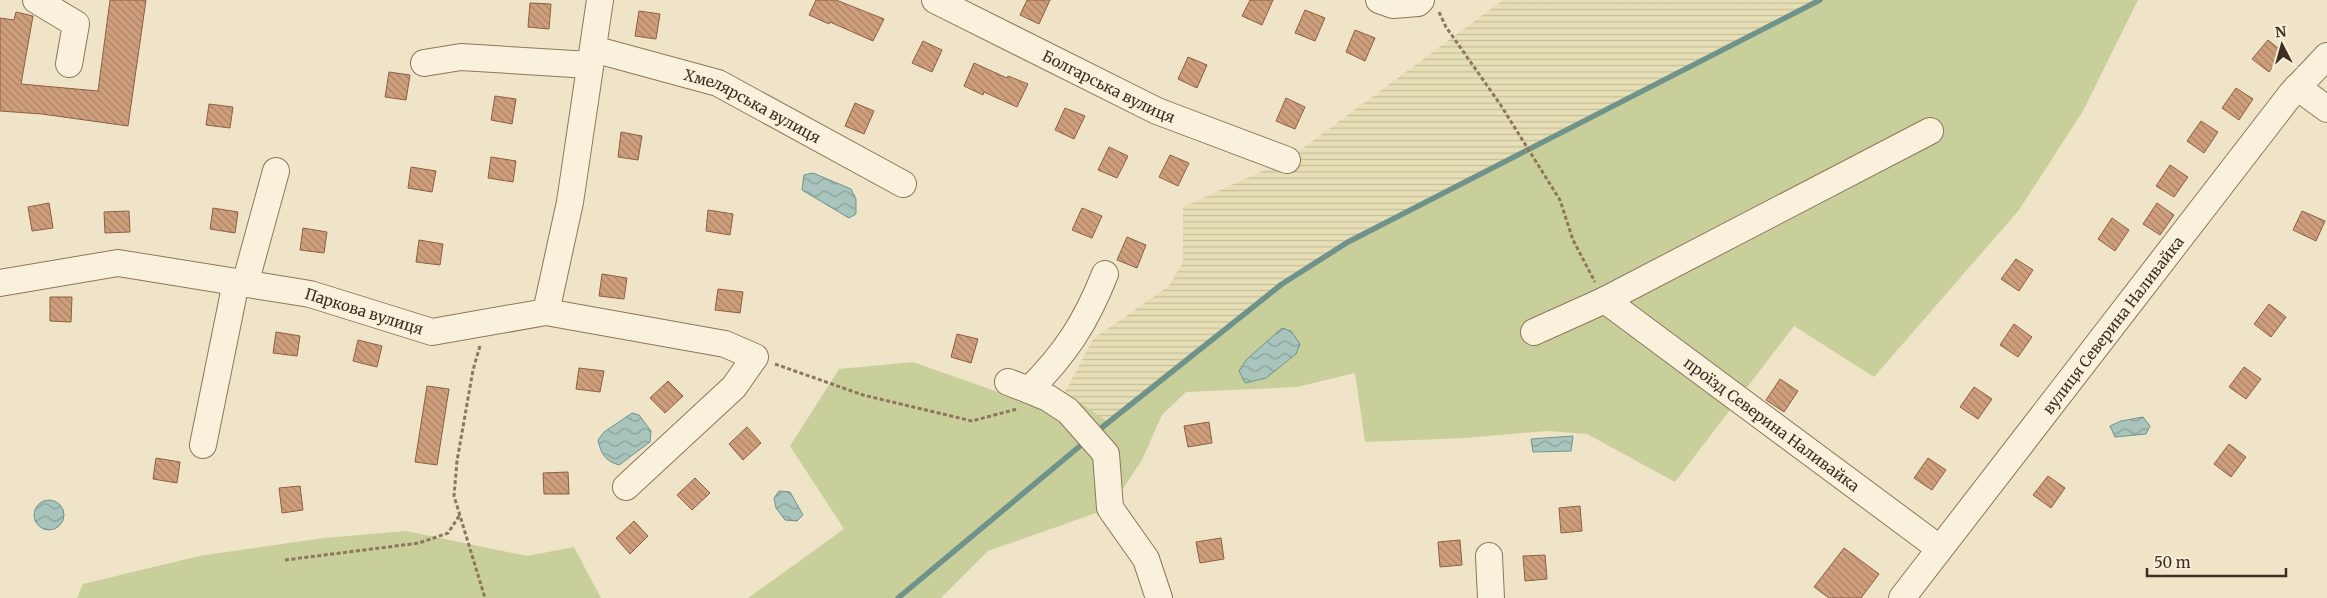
<svg xmlns="http://www.w3.org/2000/svg" width="2327" height="598" font-family="Merriweather,serif">
<style>
.farmland{fill:url(#farmland-rules)}
.grass{fill:#c9cf9b}
.water{fill:url(#water-waves);stroke:#6f938a}
.lines{fill:none;stroke-linecap:round;stroke-linejoin:round}
.stream{stroke:#6f938a;stroke-width:5.5}
.building{fill:url(#building-back-hatch);stroke:#8d5f41}
.minor-casing{stroke:#8d765c;stroke-width:28}
.path{stroke:#8d765c;stroke-width:3;stroke-dasharray:4 2.5;stroke-linecap:butt}
.minor{stroke:#faf1dc;stroke-width:26}
.labels{text-anchor:middle;dominant-baseline:central;stroke-width:4.5;stroke-linejoin:round;paint-order:stroke}
.street-label{font-size:15px;fill:#3d2e20;stroke:#f7eed8}
</style>
<defs>
<pattern id="farmland-rules" width="6" height="5" patternUnits="userSpaceOnUse" patternTransform="scale(1.25)"><rect width="6" height="5" fill="#e6deb5"/><path d="M0 2.5h6" fill="none" stroke="#c6bf9b"/></pattern>
<pattern id="water-waves" width="16" height="10" patternUnits="userSpaceOnUse" patternTransform="scale(1.25)"><rect width="16" height="10" fill="#a9c4bc"/><path d="M0 5q4-4 8 0t8 0" fill="none" stroke="#8ba098"/></pattern>
<pattern id="building-back-hatch" width="6" height="6" patternUnits="userSpaceOnUse" patternTransform="scale(1.25)"><rect width="6" height="6" fill="#cf9f7d"/><path d="M-1 5l2 2M0 0l6 6M5-1l2 2" fill="none" stroke="#a98266"/></pattern>
</defs>
<rect width="100%" height="100%" fill="#f0e4c8"/>
<path class="farmland" d="M1503,0H1820L1348,242L1282,284L1108,422L1065,392L1093,339L1169,286L1183,262V207L1287,160Z"/>
<path class="grass" d="M1820,0H2138L2083,111L2019,210L1874,377L1794,326L1675,482L1587,434L1547,431L1465,438L1365,442L1355,373L1297,387L1186,392L1162,415L1142,460L1110,508L988,551L941,598H748L844,529L790,446L839,369L913,362L998,392L1008,382L1048,398L1065,392L1108,422L1282,284L1348,242Z
M406,531L527,556L574,547L601,598H77L83,584L199,556L324,538Z"/>
<path class="water" d="M813,173L851,189L856,199V214L849,218L802,190L804,175Z
M1282,328L1291,331L1300,344L1296,354L1266,378L1245,383L1239,371L1246,360Z
M632,413L639,415L651,431L650,442L619,465C605,461 601,454 598,440L604,432Z
M2143,417L2150,426L2146,434L2115,437L2110,426L2121,421Z
M1573,436L1571,451L1533,452L1531,439Z
M779,491L790,492L803,515L797,521L785,520L776,508L774,498Z
M34 515a15 15 0 1 1 30 0a15 15 0 1 1-30 0Z"/>
<g class="lines">
<path class="stream" d="M1095,433L1282,284L1348,242L1820,0
M898,598L1086,441"/>
</g>
<path class="building" d="M110,0H146L128,126L42,114L0,111V18L14,20L16,12L33,16L21,84L98,91Z
M816,0H836L884,19L873,41L830,22L829,24L809,15Z
M1027,0H1050L1039,24L1020,15Z
M1250,0H1273L1262,25L1242,16Z
M530,3L551,4L549,29L528,27Z
M1305,10L1325,18L1315,41L1295,33Z
M639,11L660,14L656,39L635,36Z
M1355,30L1375,38L1365,61L1346,52Z
M2268,40L2284,53L2269,72L2252,59Z
M923,41L942,50L932,72L912,63Z
M1188,57L1207,65L1197,88L1178,79Z
M974,63L1007,78L1008,76L1028,84L1017,107L984,92L983,95L964,86Z
M389,72L410,75L406,100L385,97Z
M2236,88L2253,99L2239,120L2222,108Z
M495,96L516,99L512,124L491,120Z
M1286,98L1305,107L1295,129L1276,121Z
M855,103L874,111L864,134L845,126Z
M209,104L233,107L230,128L206,125Z
M1065,108L1085,116L1074,139L1055,130Z
M2201,121L2218,132L2204,153L2187,141Z
M621,132L642,136L638,160L618,157Z
M1109,147L1128,156L1117,178L1098,170Z
M1170,155L1189,163L1178,186L1159,177Z
M491,157L516,161L513,182L488,178Z
M2170,165L2188,177L2174,197L2156,186Z
M411,167L436,171L432,192L408,188Z
M49,203L53,228L32,231L28,207Z
M2157,203L2174,215L2160,235L2143,224Z
M213,208L238,212L235,233L210,229Z
M1082,208L1102,216L1092,238L1072,230Z
M708,210L733,214L730,235L706,231Z
M129,211L130,232L105,233L104,212Z
M2302,211L2325,221L2316,241L2293,230Z
M2112,218L2129,230L2115,251L2098,239Z
M303,228L327,232L324,253L300,250Z
M1127,237L1146,245L1137,268L1117,260Z
M419,240L443,244L440,265L416,262Z
M2016,259L2033,270L2019,291L2001,279Z
M602,274L627,278L624,299L599,296Z
M718,289L743,292L740,313L715,310Z
M50,297H72L71,322L50,321Z
M2269,304L2286,317L2271,337L2254,324Z
M2014,324L2032,337L2018,357L2000,345Z
M276,332L300,336L297,356L273,353Z
M957,334L978,339L971,363L951,357Z
M358,340L382,346L377,367L353,361Z
M2244,367L2261,379L2246,399L2229,387Z
M579,368L604,371L600,392L576,389Z
M1780,379L1798,391L1784,412L1766,400Z
M668,381L683,396L665,413L650,398Z
M427,386L449,389L437,465L415,462Z
M1974,387L1992,399L1978,419L1960,407Z
M1209,422L1212,443L1188,447L1184,426Z
M747,427L761,443L743,460L729,444Z
M2229,444L2246,457L2231,477L2214,464Z
M156,458L180,462L177,483L153,479Z
M1928,458L1946,470L1932,490L1914,478Z
M568,472L569,494H544L543,473Z
M2048,476L2065,488L2051,508L2033,495Z
M695,478L710,493L692,510L677,495Z
M300,486L303,510L282,513L279,488Z
M1580,506L1582,531L1561,533L1559,508Z
M634,521L648,536L630,554L616,538Z
M1221,538L1224,559L1200,563L1196,542Z
M1460,540L1462,565L1440,567L1438,542Z
M1844,548L1879,574L1861,598H1829L1814,587Z
M1545,555L1547,579L1525,581L1523,556Z"/>
<g class="lines">
<defs>
<g id="minor">
<path d="M36,0L76,24L69,64"/>
<path id="s1" d="M935,0L1157,111L1287,160"/>
<path d="M1379,0L1393,5L1418,3L1421,0"/>
<path id="s2" d="M593,49L718,83L903,184"/>
<path d="M424,63L461,57L590,65"/>
<path d="M2297,87L2327,109"/>
<path id="s3" d="M0,283L118,263L310,294L432,332L546,312L725,344L755,357L734,387L626,487"/>
<path d="M245,284L276,171"/>
<path id="s4" d="M1605,300L1939,548"/>
<path d="M546,312L570,202L600,0"/>
<path d="M1534,332L1605,300L1930,131"/>
<path d="M1008,382L1029,390C1066,353 1086,322 1105,274"/>
<path d="M1029,390L1048,398L1068,411L1106,454L1110,508L1146,559L1159,598"/>
<path d="M203,445L236,282"/>
<path d="M1489,556L1491,598"/>
<path id="s5" d="M1902,598L2291,94L2327,56"/>
</g>
</defs>
<use href="#minor" class="minor-casing"/>
<path class="path" d="M1439,12L1446,27L1500,104L1560,200L1573,240L1595,282
M480,346L473,370L457,461L454,496L485,598
M775,364L863,395L972,421L1017,409
M285,560L419,543L448,533L459,516"/>
<use href="#minor" class="minor"/>
</g>
<g class="labels">
<g class="street-label">
<text stroke="none"><textPath href="#s1" startOffset="194">Болгарська вулиця</textPath></text>
<text stroke="none"><textPath href="#s2" startOffset="170">Хмелярська вулиця</textPath></text>
<text stroke="none"><textPath href="#s3" startOffset="371">Паркова вулиця</textPath></text>
<text stroke="none"><textPath href="#s5" startOffset="345">вулиця Северина Наливайка</textPath></text>
<text stroke="none"><textPath href="#s4" startOffset="208">проїзд Северина Наливайка</textPath></text>
</g>
</g>
<g transform="translate(2282 45) rotate(354)" stroke="#f7eed8" stroke-width="4" paint-order="stroke">
<path d="M0-4L9 19L0 12L-9 19Z" fill="#3d2e20"/>
<text y="-8" font-size="14" font-weight="bold" text-anchor="middle" fill="#3d2e20">N</text>
</g>
<path d="M2147 568v8h139v-8" fill="none" stroke="#3d2e20" stroke-width="2.5"/>
<text x="2154" y="568" font-size="15" fill="#3d2e20" stroke="#f7eed8" stroke-width="4" paint-order="stroke">50 m</text>
</svg>
